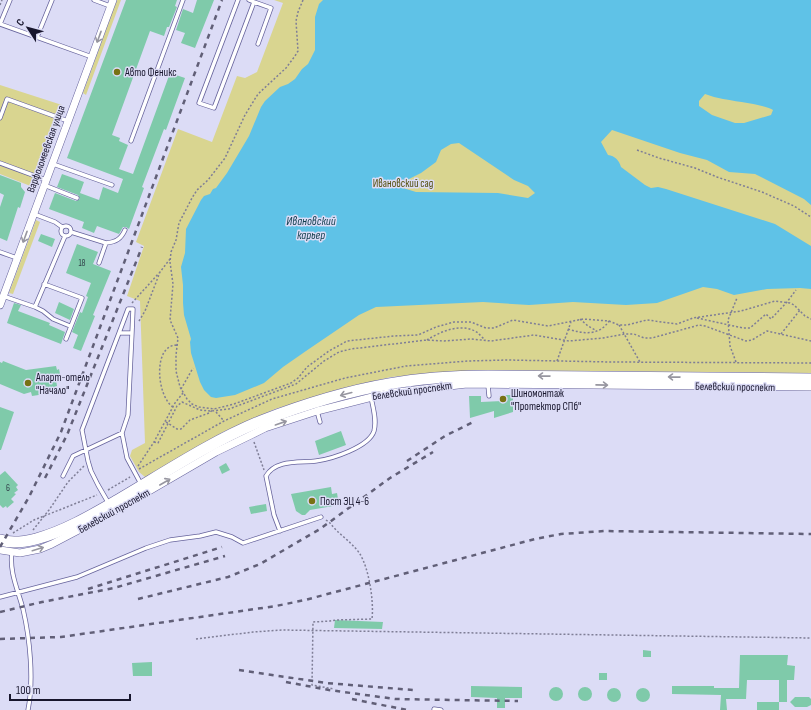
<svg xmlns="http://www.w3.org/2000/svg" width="811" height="710" font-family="'Sofia Sans Condensed',sans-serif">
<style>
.green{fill:#d9d590}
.water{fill:#5fc2e7;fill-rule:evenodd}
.building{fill:#7fcaaa}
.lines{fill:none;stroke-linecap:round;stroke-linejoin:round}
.lane-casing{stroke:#66639c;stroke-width:5}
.street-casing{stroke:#66639c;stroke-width:8}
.secondary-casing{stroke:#66639c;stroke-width:12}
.path{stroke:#7f7e96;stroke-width:1.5;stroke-dasharray:2 2;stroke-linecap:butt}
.lane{stroke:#fff;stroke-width:3.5}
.street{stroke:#fff;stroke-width:7}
.secondary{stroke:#fff;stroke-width:11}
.rail{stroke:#615f77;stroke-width:2.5;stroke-dasharray:5 5;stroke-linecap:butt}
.oneway{stroke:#9796a0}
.poi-dot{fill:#787214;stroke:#dcdcf6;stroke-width:1.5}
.labels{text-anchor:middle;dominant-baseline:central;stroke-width:3;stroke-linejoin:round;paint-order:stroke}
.number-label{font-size:9px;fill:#32434c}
.poi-label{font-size:11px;fill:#18162d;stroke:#dcdcf6;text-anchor:start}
.street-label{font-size:11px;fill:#18162d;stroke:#dcdcf6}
.park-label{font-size:11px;fill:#544f0e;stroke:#dcdcf6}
.water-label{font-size:12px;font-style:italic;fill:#103d4c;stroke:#dcdcf6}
</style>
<rect width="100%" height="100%" fill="#dcdcf6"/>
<path class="green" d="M117,0H121L86,95L83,93Z
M274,0H811V373L475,370L391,377L340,389L275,409L223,432L145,477L139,472L130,456L132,450L145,443L140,301L127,296L144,246L136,242L178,129L212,142L237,76L245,78L257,72L283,3Z
M0,85L62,105L33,187L0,174Z
M36,220L40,222L13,294L9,293Z"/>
<path class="water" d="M323,0H811V205L804,199L755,174L729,172L707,160L680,153L612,130L601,142L608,155C615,156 619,160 621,167L645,185L651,188L658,187L666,189L775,224L811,246V289L800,288L767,289L734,295L717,289L703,287L657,303L626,305L573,302L529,305L483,302L376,307L359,315L306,351L283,367L264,383L235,395L216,398L211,397L204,390L200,382L191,353L190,342L191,339L184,315L183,303V285L181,267L185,253L186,229L201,200L204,196L210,194L213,189L216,188L227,173L249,136L261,107L265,101L280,87L288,84L295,79L302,69L308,64L315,50V17L319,4ZM705,94C711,96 717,98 723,99C733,101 767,105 773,110L771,115L744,123H735L712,115L699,106V101ZM459,143L514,180L528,186L535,193L528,198L498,193L416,192L403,188L405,181L421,173L436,162L441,150L451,144Z"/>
<path class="building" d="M126,0H177L175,6L177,7L169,27H167L164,36L150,31L112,135L120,138L119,141L128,145L119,169L133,174L170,73L185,78L166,130L164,129L142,187L144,188L129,229L126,227H123L119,234L97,226L94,233L82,228L84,222L49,209L55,193L76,201L80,199L78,195L57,187L62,174L84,182L80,193L99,200L103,187L118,193L123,179L67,158Z
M197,0H214L195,48L181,43L185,33L176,30L183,9L193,13Z
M0,175L21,183V187L25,192L20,208L18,207L7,241L0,238V207L4,195L0,193Z
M41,234L55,239L52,247L38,241Z
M77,244L98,252L93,264L111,271L93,315L95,316L81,351L73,348L78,335L72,332L80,312L82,313L88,297L86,296L91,283L66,273Z
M59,302L74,309L70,320L55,313Z
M14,303L21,305L18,311L50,323L49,325L65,332L61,344L7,323Z
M3,361L26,370L56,366L57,370L59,369L61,379L56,380L57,386L55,387V389H52V393L32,396L31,392L24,394L0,384V362L2,363Z
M502,395H513V412L494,418V411L470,418L469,396H481V402L502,401Z
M0,407L14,412L1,450H0Z
M341,431L346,445L319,455L315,441Z
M226,463L230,470L222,474L219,467Z
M5,471L18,485L16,487L18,490L14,493L16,494L11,499L14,502L7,508L6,506L3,508L0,505V475Z
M331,487L332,494L337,493L339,505L310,510L305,515H302L296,511L291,494Z
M266,504L267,511L251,514L249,507Z
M335,620L383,622L382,629L334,628Z
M643,650L651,651V657H643Z
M740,655H788L787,665L795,666L794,680H787V702H779V680H747L746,699H726L727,710H720L721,695L672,694V686H714V688H739Z
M152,662V676H133L132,663Z
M599,673H607V680H599Z
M471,686L522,687V698H505V708H497V698L471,697Z
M549 694a7 7 0 1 1 14 0a7 7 0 1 1-14 0Z
M578 694a7 7 0 1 1 14 0a7 7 0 1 1-14 0Z
M607 695a7 7 0 1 1 14 0a7 7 0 1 1-14 0Z
M636 695a7 7 0 1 1 14 0a7 7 0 1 1-14 0Z
M795,697H809L811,699V705L807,707H795L790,702Z
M757,702H779V710H757Z"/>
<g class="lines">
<defs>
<path id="lane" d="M94,0L110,6
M238,0L199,103L214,108L254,2L249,0
M254,2L271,8L258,44
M0,24L92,57
M0,24L10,0
M37,37L52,0
M0,118L7,99L68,121
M131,141L183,0
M0,163L46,180
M53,164L112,185
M44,185L77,198
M34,214L55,222L62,227
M61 231a5 5 0 1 1 10 0a5 5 0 1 1-10 0Z
M71,232L106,243C116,242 121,239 125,230
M0,252L17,258
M99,263L106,243
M44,284L82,298L66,339
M3,296L35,307L43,311L53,319L70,326
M35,307L65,236
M119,333L128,309H133L132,333
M488,385L489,396
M317,411L320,422
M63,476L73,456L122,433
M109,504L98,485L91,471L88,461L82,430L119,333H132L128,415L122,433L127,458L141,484
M280,531L274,515L266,476C276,459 300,463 316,461C332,459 369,447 374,431C377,420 373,408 371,397
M12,552C9,572 18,590 23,609C30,639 34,680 28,710
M0,597L77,577L146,548L170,540L200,536L216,532L232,537L243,543L321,517
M434,709L441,710"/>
<path id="street" d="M0,305L113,0
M0,550L20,553L40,549L52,544L113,512L216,452L251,435L265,428L317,411L388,393L467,384L811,387"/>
<path id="secondary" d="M0,540C12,544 24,542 36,539C65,531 92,515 118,500C164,473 212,441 261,421C300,406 348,391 389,384C421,378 455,376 488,376L811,379"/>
</defs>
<use href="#lane" class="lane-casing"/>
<use href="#street" class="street-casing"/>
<use href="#secondary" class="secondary-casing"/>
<path class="path" d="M303,0L298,12L296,21L298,51L295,56L286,68L258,94L245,115L225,158L208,180L197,190L192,198L179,223L176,240L171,252L170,262L173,284L170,320L178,338L176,355V371L180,387L187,399L192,404L199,407L214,409L234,404L291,383L298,378L307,367L329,351L347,341L394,336L418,335L436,327L454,322H471L486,328H494L513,320L548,326L583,319L609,321L619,325H627L647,320L677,324L693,318L741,311L775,301L790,303L794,305L805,316L811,319
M0,5L2,0
M637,150L659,158L695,168L717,177L762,192L794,206L811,217
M132,303L159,273
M697,318L743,328H750L766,314L771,319L787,302L796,290
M580,319L588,326L597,331
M139,321L145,311L160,272L170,259
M619,325L640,362
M568,329C584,334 599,336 609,321
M781,334L800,310
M427,340C441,331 463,322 478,333C480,335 483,338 485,340
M557,361L571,322
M736,362L730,346L728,320L737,298
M181,389L193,368
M173,407C157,397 152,345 177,345
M216,412L224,421
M166,422L177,429H181L190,420L209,413L214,409
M154,442L158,443L177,406L182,402L200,410L211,411L229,409L296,384L324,361L339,352L351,349L427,340L444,341L471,339L491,341L534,335L569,341L603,338L625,334H634L644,338H652L699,325L705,326L746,341L752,340L767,331L811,341
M254,442L264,470
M138,466L154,442L175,403L183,393
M139,469L224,421L272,399L345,378L406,366L468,361L507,360L611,362L811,363
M108,490L130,477
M326,520L330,523C338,534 352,542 360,554C369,569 374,601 372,619L336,620L330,621L313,622L312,685L334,689
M33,530L49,510L68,482L84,466
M13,533L34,520L97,495
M196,639L253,632L282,630L811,638"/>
<use href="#lane" class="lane"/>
<use href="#street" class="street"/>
<use href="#secondary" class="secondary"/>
<path class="rail" d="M407,461L445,436L473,422
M45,478L67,435L142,247
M0,547L29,497L61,432L222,0
M88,589L222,547
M138,599L228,577L260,564L320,529L390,478L433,452
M0,612L42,602L114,588L225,556
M0,639L61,637L276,606L305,600L535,539L561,534L605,531L811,534
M239,670L326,683L413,690
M286,682L329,690L395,699L518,701
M352,699L407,710"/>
</g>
<defs><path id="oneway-shaft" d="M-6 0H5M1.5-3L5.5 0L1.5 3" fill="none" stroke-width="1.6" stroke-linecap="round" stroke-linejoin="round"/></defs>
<g class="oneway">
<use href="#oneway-shaft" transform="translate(99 37) rotate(110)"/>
<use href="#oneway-shaft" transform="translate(25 237) rotate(110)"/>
<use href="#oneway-shaft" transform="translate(544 376) rotate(-179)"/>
<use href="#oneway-shaft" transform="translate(674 377) rotate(-179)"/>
<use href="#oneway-shaft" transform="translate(602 385) rotate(1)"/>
<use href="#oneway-shaft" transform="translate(346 394) rotate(165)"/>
<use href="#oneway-shaft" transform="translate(281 423) rotate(-19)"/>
<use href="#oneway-shaft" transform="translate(165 482) rotate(-30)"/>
<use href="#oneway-shaft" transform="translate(38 549) rotate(-17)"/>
</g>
<g class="poi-dot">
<circle cx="117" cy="72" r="4"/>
<circle cx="28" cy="383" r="4"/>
<circle cx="503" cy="399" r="4"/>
<circle cx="312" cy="501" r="4"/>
</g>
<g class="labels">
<g class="number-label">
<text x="82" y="263">18</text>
<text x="8" y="488">6</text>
</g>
<g class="poi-label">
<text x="125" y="72">Авто Феникс</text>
<text x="36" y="377">Апарт-отель<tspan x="36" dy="13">"Начало"</tspan></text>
<text x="511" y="393">Шиномонтаж<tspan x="511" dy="13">"Протектор СПб"</tspan></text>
<text x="320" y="501">Пост ЭЦ 4-6</text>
</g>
<g class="street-label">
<text transform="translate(46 149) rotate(-70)">Варфоломеевская улица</text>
<text transform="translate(735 387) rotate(1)">Белевский проспект</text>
<text transform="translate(412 391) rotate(-8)">Белевский проспект</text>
<text transform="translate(114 511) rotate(-29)">Белевский проспект</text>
</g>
<g class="park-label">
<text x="403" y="183">Ивановский сад</text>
</g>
<g class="water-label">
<text x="311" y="221">Ивановский<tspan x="311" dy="14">карьер</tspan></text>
</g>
</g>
<g transform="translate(28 28) rotate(306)" stroke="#dcdcf6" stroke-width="3" paint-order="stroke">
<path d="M0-3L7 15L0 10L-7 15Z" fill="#18162d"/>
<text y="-6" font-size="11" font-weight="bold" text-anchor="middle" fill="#18162d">С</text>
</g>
<path d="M10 694v6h120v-6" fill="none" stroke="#18162d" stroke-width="2"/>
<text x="16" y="694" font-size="12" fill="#18162d" stroke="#dcdcf6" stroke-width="3" paint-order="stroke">100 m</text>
</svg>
